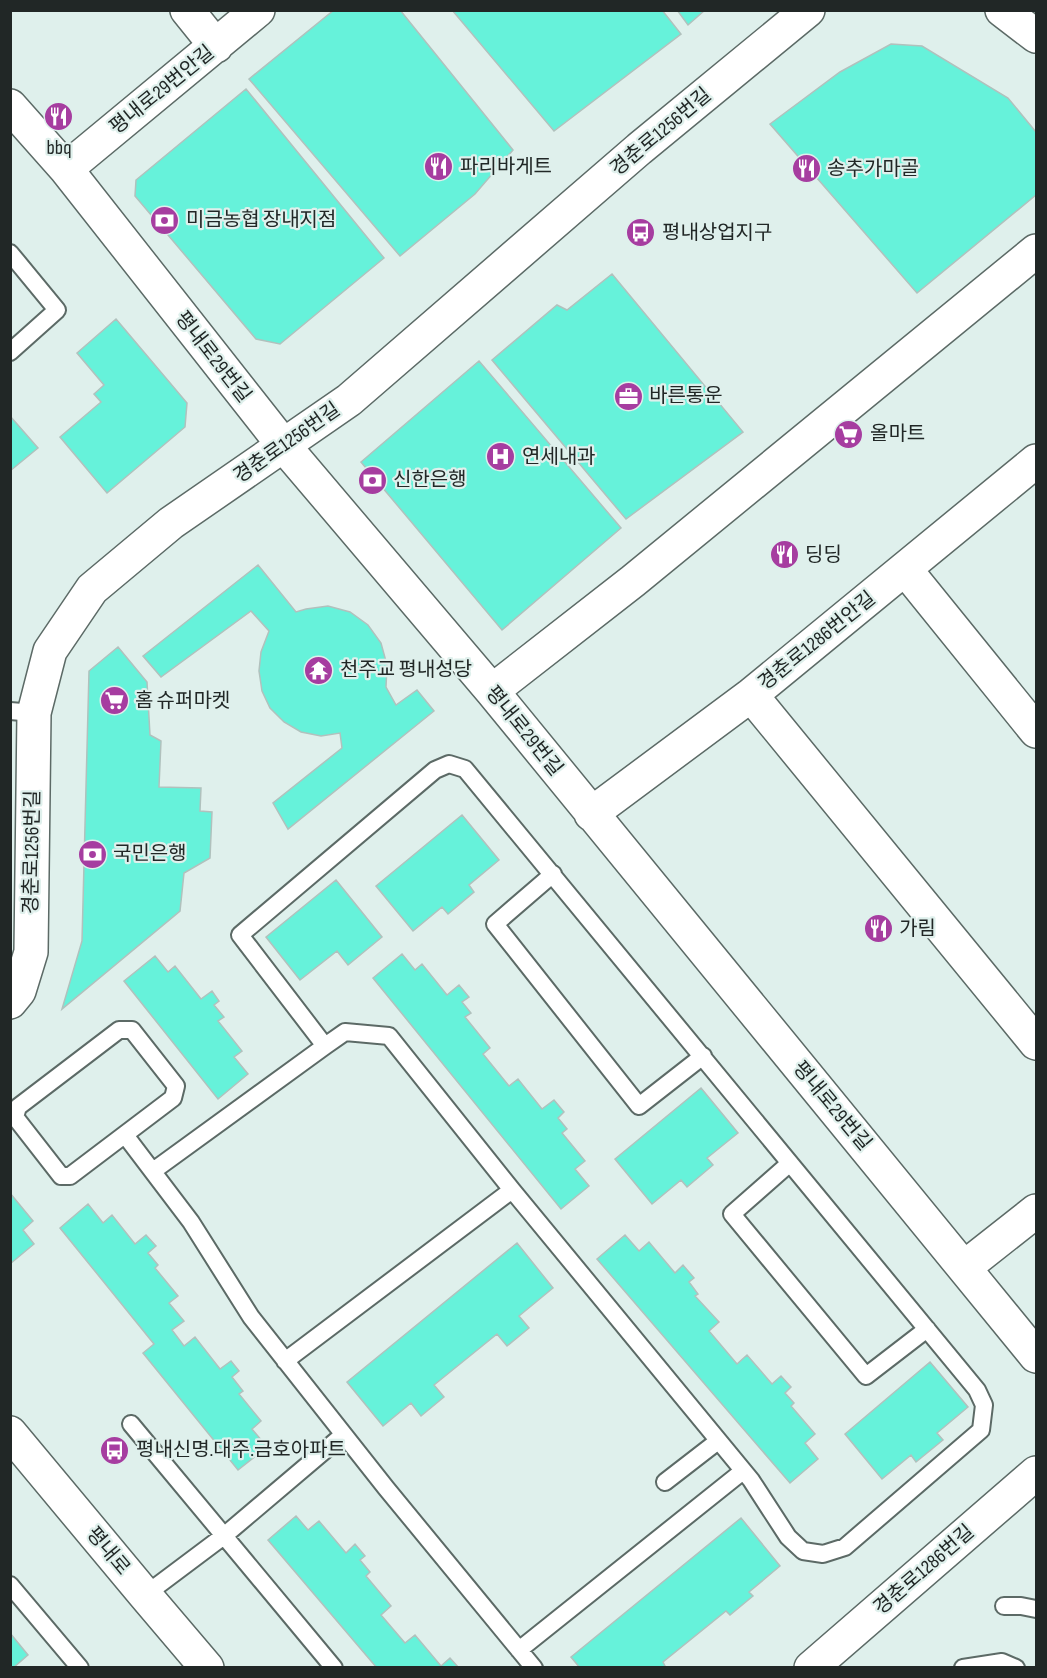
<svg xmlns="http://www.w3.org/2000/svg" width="1047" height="1678" font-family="'Sofia Sans Condensed','Noto Sans KR',sans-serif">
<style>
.building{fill:#66f2da;stroke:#b1c1bd;stroke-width:1.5}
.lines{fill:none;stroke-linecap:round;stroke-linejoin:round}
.service-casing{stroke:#5c6a66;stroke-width:20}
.minor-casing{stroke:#5c6a66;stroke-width:36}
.tertiary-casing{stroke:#5c6a66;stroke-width:36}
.service{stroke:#fff;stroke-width:16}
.minor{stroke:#fff;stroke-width:33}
.tertiary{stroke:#fff;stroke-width:33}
.labels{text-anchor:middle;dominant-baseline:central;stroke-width:4.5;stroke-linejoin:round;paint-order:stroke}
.street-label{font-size:20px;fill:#212726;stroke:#dff0ec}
.poi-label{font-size:20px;fill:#212726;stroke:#dff0ec;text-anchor:start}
</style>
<rect width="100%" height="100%" fill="#dff0ec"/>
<path class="building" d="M334,10H400L513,150L475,194L400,256L249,79Z
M452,10H662L681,34L554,131Z
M677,10H705L688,25Z
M891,44L922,46L1008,98L1036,132V195L917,293L770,124L840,72Z
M246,89L384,258L280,344L256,339L135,196L136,180Z
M612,274L743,432L626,519L492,360L557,305L567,310Z
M116,319L187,403L185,427L107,493L60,437L101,402L94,394L104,385L77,353Z
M479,361L621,528L502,630L361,462Z
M10,416L38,448L10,471Z
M258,565L296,612L306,609L328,606L350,612L368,625L381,643L387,665L386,687L396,705L417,690L434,711L288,829L273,803L342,748L340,733L321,736L301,732L284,722L270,708L262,691L259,671L261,652L269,631L251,611L161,677L143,656Z
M118,647L147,682L150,735L161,741L159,787L201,788L200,811L212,812L210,858L184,873L180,911L62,1009L82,941L89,671Z
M462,815L499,860L469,885L474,892L448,914L442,907L413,931L376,886Z
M336,880L382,937L348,965L337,951L300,980L266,937Z
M402,954L415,970L422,964L447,995L459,985L469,997L462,1002L471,1013L465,1017L490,1048L483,1054L509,1086L518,1079L542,1109L554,1100L564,1112L558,1118L567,1129L562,1133L585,1161L575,1169L589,1186L561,1209L373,978Z
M155,956L168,972L175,966L201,999L212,991L219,1001L214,1005L224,1017L218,1021L242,1051L234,1057L248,1074L218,1099L124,981Z
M701,1088L738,1133L707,1158L713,1165L687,1187L681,1180L652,1204L615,1159Z
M10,1193L33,1221L23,1230L34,1244L10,1264Z
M88,1204L103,1223L112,1215L135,1244L146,1235L156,1246L148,1253L158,1265L155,1268L178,1296L169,1303L184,1321L172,1330L184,1346L195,1337L220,1369L231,1361L239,1371L232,1377L243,1391L239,1394L261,1421L252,1429L267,1447L238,1470L143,1353L154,1344L60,1228Z
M625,1235L639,1251L649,1242L675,1273L683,1265L694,1278L689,1282L698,1294L695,1296L719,1322L709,1331L737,1364L747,1355L772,1384L781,1376L791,1387L785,1393L794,1403L791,1406L815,1434L805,1443L818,1459L790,1483L597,1259Z
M517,1243L553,1288L519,1316L529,1328L507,1346L497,1334L434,1385L444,1397L421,1416L411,1403L383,1426L347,1382Z
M930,1362L968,1407L937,1433L943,1440L916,1462L911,1455L882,1479L845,1434Z
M296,1516L308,1530L319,1521L346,1553L355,1544L365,1556L360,1560L370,1572L366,1576L391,1606L381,1615L405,1643L415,1635L441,1666L450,1658L459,1668H377L268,1540Z
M741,1518L780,1566L749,1592L753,1596L730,1615L726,1611L663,1662L666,1668H580L571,1657Z
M10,1633L28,1655L13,1668H10Z"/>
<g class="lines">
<defs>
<path id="service" d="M10,253L57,310L10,352
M10,711L34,713
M553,874L495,924L639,1106L703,1056
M119,1030H132L176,1086L173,1098L70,1176H61L15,1117L18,1107Z
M125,1135L191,1222L251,1317L386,1488L534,1668
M790,1163L732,1214L866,1376L927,1329
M153,1171L325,1046L345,1032L389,1036L512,1190L751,1480L788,1537L803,1551L823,1554L845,1547L981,1430L984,1405L977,1390L465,769L449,764L435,770L240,935L325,1046
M285,1361L512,1190
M131,1424L334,1668
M665,1482L718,1441
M10,1585L80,1668
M145,1595L225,1535L343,1435
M1004,1606H1021L1036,1609
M519,1650L743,1471
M963,1668L1002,1662L1016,1668"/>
<path id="minor" d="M187,10L216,46
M10,106L66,169L284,446L492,691L1036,1356
M66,169L258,10
M905,569L1036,731
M492,691L633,581L1036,251
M751,695L1036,1043
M591,814L751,695L1036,461
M965,1267L1036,1211"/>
<path id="tertiary" d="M1002,10L1036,36
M10,1002L19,991L31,952L34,713L50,651L92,589L171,523L349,400L639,149L808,10
M10,1433L145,1595L207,1668
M811,1668L1036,1473"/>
</defs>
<use href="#service" class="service-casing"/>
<use href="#minor" class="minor-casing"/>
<use href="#tertiary" class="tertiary-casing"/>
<use href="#service" class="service"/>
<use href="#minor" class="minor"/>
<use href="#tertiary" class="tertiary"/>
</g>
<defs>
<symbol id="restaurant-disc" viewBox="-11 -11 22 22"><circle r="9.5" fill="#a63da0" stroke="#dff0ec"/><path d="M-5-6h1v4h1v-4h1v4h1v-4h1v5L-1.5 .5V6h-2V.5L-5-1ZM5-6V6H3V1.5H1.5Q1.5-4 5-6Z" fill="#fff"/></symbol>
<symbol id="bank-disc" viewBox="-11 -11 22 22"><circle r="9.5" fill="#a63da0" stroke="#dff0ec"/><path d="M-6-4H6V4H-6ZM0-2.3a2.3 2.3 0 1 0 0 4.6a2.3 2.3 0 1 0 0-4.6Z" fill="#fff"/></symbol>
<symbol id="bus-disc" viewBox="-11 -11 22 22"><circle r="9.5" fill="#a63da0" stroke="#dff0ec"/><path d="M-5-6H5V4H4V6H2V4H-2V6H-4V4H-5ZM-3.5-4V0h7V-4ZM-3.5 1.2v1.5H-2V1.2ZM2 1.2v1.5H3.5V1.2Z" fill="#fff"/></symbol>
<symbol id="office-disc" viewBox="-11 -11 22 22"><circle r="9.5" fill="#a63da0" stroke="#dff0ec"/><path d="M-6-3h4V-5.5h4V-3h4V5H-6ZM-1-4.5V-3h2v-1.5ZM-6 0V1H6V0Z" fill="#fff"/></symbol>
<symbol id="supermarket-disc" viewBox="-11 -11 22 22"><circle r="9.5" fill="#a63da0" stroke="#dff0ec"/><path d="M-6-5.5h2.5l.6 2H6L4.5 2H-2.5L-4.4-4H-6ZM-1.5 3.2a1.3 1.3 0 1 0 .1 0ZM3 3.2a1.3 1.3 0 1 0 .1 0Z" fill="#fff"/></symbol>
<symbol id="hospital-disc" viewBox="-11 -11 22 22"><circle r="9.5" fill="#a63da0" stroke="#dff0ec"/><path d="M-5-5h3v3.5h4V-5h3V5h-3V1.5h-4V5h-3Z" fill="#fff"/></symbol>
<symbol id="temple-disc" viewBox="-11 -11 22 22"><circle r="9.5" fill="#a63da0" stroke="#dff0ec"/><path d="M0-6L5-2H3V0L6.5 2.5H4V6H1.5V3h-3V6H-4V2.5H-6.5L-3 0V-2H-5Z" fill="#fff"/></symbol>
</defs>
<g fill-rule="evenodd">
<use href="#restaurant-disc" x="42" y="100" width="33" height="33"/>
<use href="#restaurant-disc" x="422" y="150" width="33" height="33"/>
<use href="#restaurant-disc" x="790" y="152" width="33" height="33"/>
<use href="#bank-disc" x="148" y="204" width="33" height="33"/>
<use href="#bus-disc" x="624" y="216" width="33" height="33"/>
<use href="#office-disc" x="612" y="380" width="33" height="33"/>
<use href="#supermarket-disc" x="832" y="418" width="33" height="33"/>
<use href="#hospital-disc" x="484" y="440" width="33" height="33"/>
<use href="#bank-disc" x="356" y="464" width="33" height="33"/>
<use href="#restaurant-disc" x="768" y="538" width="33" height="33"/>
<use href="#temple-disc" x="302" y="654" width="33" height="33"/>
<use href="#supermarket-disc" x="98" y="684" width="33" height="33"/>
<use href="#bank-disc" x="76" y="838" width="33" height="33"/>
<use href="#restaurant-disc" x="862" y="912" width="33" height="33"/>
<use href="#bus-disc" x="98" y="1434" width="33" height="33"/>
</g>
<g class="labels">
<g class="street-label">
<text transform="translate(162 90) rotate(-39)">평내로29번안길</text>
<text transform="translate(661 132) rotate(-40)">경춘로1256번길</text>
<text transform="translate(213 357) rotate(52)">평내로29번길</text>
<text transform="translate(287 443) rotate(-35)">경춘로1256번길</text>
<text transform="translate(817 641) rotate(-39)">경춘로1286번안길</text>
<text transform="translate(524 731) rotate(51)">평내로29번길</text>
<text transform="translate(32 852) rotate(-89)">경춘로1256번길</text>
<text transform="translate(832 1106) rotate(50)">평내로29번길</text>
<text transform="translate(108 1551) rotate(50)">평내로</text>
<text transform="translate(924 1570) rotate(-41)">경춘로1286번길</text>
</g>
<g class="poi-label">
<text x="59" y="148" text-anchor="middle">bbq</text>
<text x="460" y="167">파리바게트</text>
<text x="827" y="169">송추가마골</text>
<text x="186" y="220">미금농협 장내지점</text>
<text x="662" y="233">평내상업지구</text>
<text x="649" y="396">바른통운</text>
<text x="870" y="434">올마트</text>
<text x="522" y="457">연세내과</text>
<text x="393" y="480">신한은행</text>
<text x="805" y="555">딩딩</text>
<text x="340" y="670">천주교 평내성당</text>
<text x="135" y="701">홈 슈퍼마켓</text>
<text x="113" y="854">국민은행</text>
<text x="899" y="929">가림</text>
<text x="136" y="1450">평내신명.대주.금호아파트</text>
</g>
</g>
<rect width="1047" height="1678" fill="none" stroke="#212726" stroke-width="24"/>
</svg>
